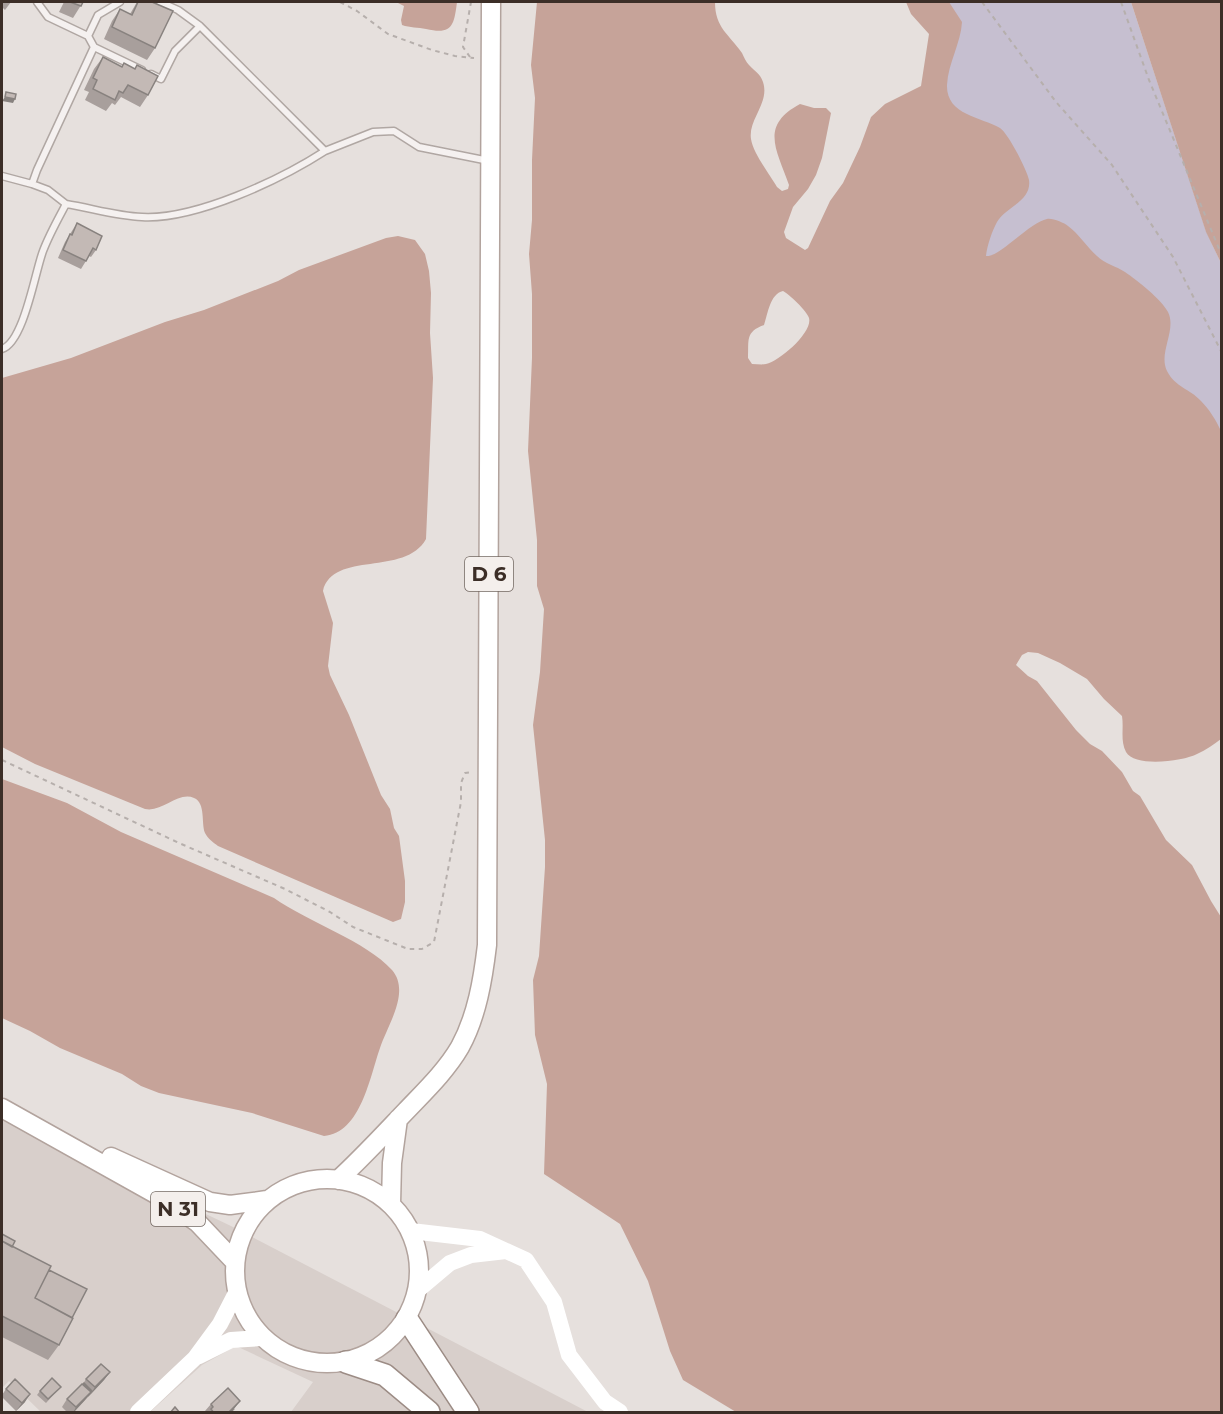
<svg xmlns="http://www.w3.org/2000/svg" width="1223" height="1414" font-family="Montserrat,sans-serif">
<style>
.built{fill:#d8cfcb}
.green{fill:#c6bfd0}
.water{fill:#c6a399;fill-rule:evenodd}
.lines{fill:none;stroke-linecap:round;stroke-linejoin:round}
.lane-casing{stroke:#b0a7a3;stroke-width:9}
.primary-casing{stroke:#b2a39d;stroke-width:21}
.highway-casing{stroke:#9c8c85;stroke-width:24}
.path{stroke:#b6afac;stroke-width:2;stroke-dasharray:4.5 4.5;stroke-linecap:butt}
.lane{stroke:#f5f1f0;stroke-width:6}
.secondary{stroke:#fff;stroke-width:16}
.primary{stroke:#fff;stroke-width:18}
.highway{stroke:#fff;stroke-width:21}
.wall{fill:#a89f9c}
.shaded-wall{fill:#88827f}
.building{fill:#c3b9b5;stroke:#88827f;stroke-width:1.5}
.labels{text-anchor:middle;dominant-baseline:central;stroke-width:4.5;stroke-linejoin:round;paint-order:stroke}
.shield{fill:#f4efec;stroke:#736862;stroke-width:1.5}
.shield-label{font-size:20px;font-weight:bold;fill:#3c2e27}
</style>
<rect width="100%" height="100%" fill="#e6e0dd"/>
<path class="built" d="M2,1117L231,1226L588,1412H291L313,1382L236,1346L202,1365L150,1412H41L9,1381L2,1388Z"/>
<path class="green" d="M933,2H1131L1206,231L1221,263V568L915,250Z"/>
<path class="water" d="M396,2H457C454,26 452,35 426,29C418,27 410,28 402,25L401,20L404,6Z
M537,2H715C715,28 729,34 742,53C744,57 746,62 749,65C755,72 760,73 763,82C770,103 748,119 751,139C753,153 770,175 777,187L782,191L788,189L789,185C777,150 759,126 800,104L814,108H826L831,113L822,158L816,175L808,189L793,207L784,232L786,238L805,250L808,248L830,201L843,183L860,147L871,117L885,104L921,86L929,34L911,14L906,2H949L962,22C961,43 948,63 947,85C946,115 981,117 1000,128C1008,133 1027,170 1029,180C1032,201 1006,207 997,222C992,231 987,246 986,256C999,258 1030,222 1047,219C1053,218 1064,223 1068,226C1079,234 1087,247 1097,256C1105,264 1116,266 1125,272C1137,280 1162,300 1168,312C1177,330 1158,353 1167,371C1176,388 1189,388 1201,401C1209,409 1216,420 1221,431V739C1214,744 1206,750 1197,754C1184,761 1135,768 1126,752C1120,740 1124,729 1122,716L1104,699L1087,679L1060,663L1038,653L1028,652L1022,655L1016,665L1028,676L1037,681L1076,730L1090,744L1102,751L1122,772L1133,791L1140,796L1166,840L1192,865L1211,901L1221,917V1412H736L683,1380L670,1351L648,1281L620,1224L544,1174L547,1084L535,1035L533,980L539,956L545,867V840L533,725L540,672L544,609L537,586V540L528,451L532,358V294L529,254L532,220V160L535,98L531,65ZM783,291C789,294 807,311 809,318C813,332 780,361 766,364C762,365 757,364 752,364L748,358C749,340 745,332 764,325C768,313 770,294 783,291Z
M1131,2H1221V263L1206,232Z
M398,236L415,240L425,254L429,271L431,293L430,333L433,378L426,539C405,577 333,550 323,591L333,623L328,666L330,675L349,715L381,795L390,809L394,828L399,836L405,881V902L401,919L393,922L218,846C213,842 208,839 205,833C201,823 206,803 194,798C178,791 162,813 145,809L35,764L2,747V378L71,358L165,322L204,310L278,281L299,270L386,238Z
M2,779L67,803L121,832L274,898C308,922 366,941 392,970C411,992 387,1026 380,1048C370,1076 361,1133 324,1136L252,1113L159,1093L141,1086L122,1074L60,1048L30,1031L2,1018Z"/>
<g class="lines">
<defs>
<path id="lane" d="M37,2L48,17L88,36L94,47L142,70
M160,2L178,10L200,26L325,151L373,132L394,131L419,147L489,161
M88,36L98,15L120,2
M151,74L161,79L175,51L200,26
M2,176L32,184L37,170L94,47
M32,184L48,190L66,204
M2,349C24,342 35,272 43,251C49,235 58,219 66,204C91,208 117,216 142,217C195,220 280,180 325,151"/>
<path id="primary" d="M2,1108L161,1197L198,1223L235,1262
M111,1157L210,1202L230,1205L267,1200
M235 1271a92 92 0 1 1 184 0a92 92 0 1 1-184 0Z
M338,1180C362,1158 384,1134 406,1111C425,1091 446,1071 460,1047C477,1016 483,979 487,945L491,2
M391,1204L392,1163L398,1119"/>
<path id="highway" d="M407,1319L468,1412
M346,1362L385,1375L429,1412"/>
</defs>
<use href="#lane" class="lane-casing"/>
<use href="#primary" class="primary-casing"/>
<use href="#highway" class="highway-casing"/>
<path class="path" d="M340,2L357,11L388,34L432,50L455,56L474,58
M982,2L1056,102L1112,165L1173,257L1222,353
M1121,2L1149,80L1222,256
M470,57L463,47L471,2
M2,760L179,843L285,889L330,912L353,927L408,949H422L434,942L461,802V783L465,773L473,772"/>
<use href="#lane" class="lane"/>
<path class="secondary" d="M411,1231L480,1239L526,1260L554,1302L569,1355L605,1402L620,1412
M419,1289L450,1263L471,1255L506,1251
M199,1356L231,1340L262,1338
M138,1412L195,1358L220,1324L237,1291"/>
<use href="#primary" class="primary"/>
<use href="#highway" class="highway"/>
</g>
<path class="wall" d="M2,2H11L5,10L2,7Z
M64,2H83L73,18L59,12Z
M137,2H152L155,48L147,60L104,39L112,21L120,9L130,14Z
M103,57L121,67L124,63L134,69L137,65L148,95L140,107L121,97L115,105L112,103L106,111L85,100L89,92L84,90L94,69Z
M77,223L96,250L91,257L89,256L81,269L58,258L65,242Z
M2,1234L12,1247L49,1270L59,1345L48,1360L2,1337Z
M110,1372L104,1380L73,1413H68L62,1407L67,1399L83,1384L86,1379Z
M6,1389L25,1402L16,1411L2,1397V1395Z
M58,1390L46,1403L37,1395L40,1391Z
M211,1404L235,1409L231,1413H206L205,1411Z"/>
<path class="shaded-wall" d="M5,97L15,99L13,103L2,101Z
M110,1372L104,1380L90,1395L95,1387Z
M91,1392L85,1400L73,1413L76,1407Z
M30,1394L25,1402L16,1411L22,1403Z
M240,1401L231,1413H228Z"/>
<path class="building" d="M70,2H83L81,6Z
M138,2H152L173,11L155,48L112,27L120,9L132,15Z
M103,57L122,67L124,63L135,69L137,65L158,76L148,95L128,85L123,93L119,91L115,100L93,89L97,80L93,78Z
M6,92L16,94L15,99L5,97Z
M77,223L102,236L96,250L93,248L86,261L63,250L70,234L72,235Z
M2,1234L15,1241L12,1247L2,1241Z
M2,1241L51,1266L35,1298L73,1318L59,1345L2,1316Z
M49,1270L87,1289L72,1318L35,1298Z
M101,1364L110,1372L95,1387L86,1379Z
M52,1378L61,1387L48,1399L40,1391Z
M15,1379L30,1394L22,1403L6,1389Z
M84,1383L92,1391L88,1396L91,1392L83,1384Z
M82,1384L91,1392L76,1407L67,1399Z
M228,1388L240,1401L228,1413H214L211,1409L213,1407L211,1404Z
M175,1407L180,1413H170Z"/>
<g class="labels">
<g class="shield">
<rect x="465" y="557" width="48" height="34" rx="4.5"/>
<rect x="151" y="1192" width="54" height="34" rx="4.5"/>
</g>
<g class="shield-label">
<text x="489" y="574">D 6</text>
<text x="178" y="1209">N 31</text>
</g>
</g>
<rect width="1223" height="1414" fill="none" stroke="#3c2e27" stroke-width="6"/>
</svg>
